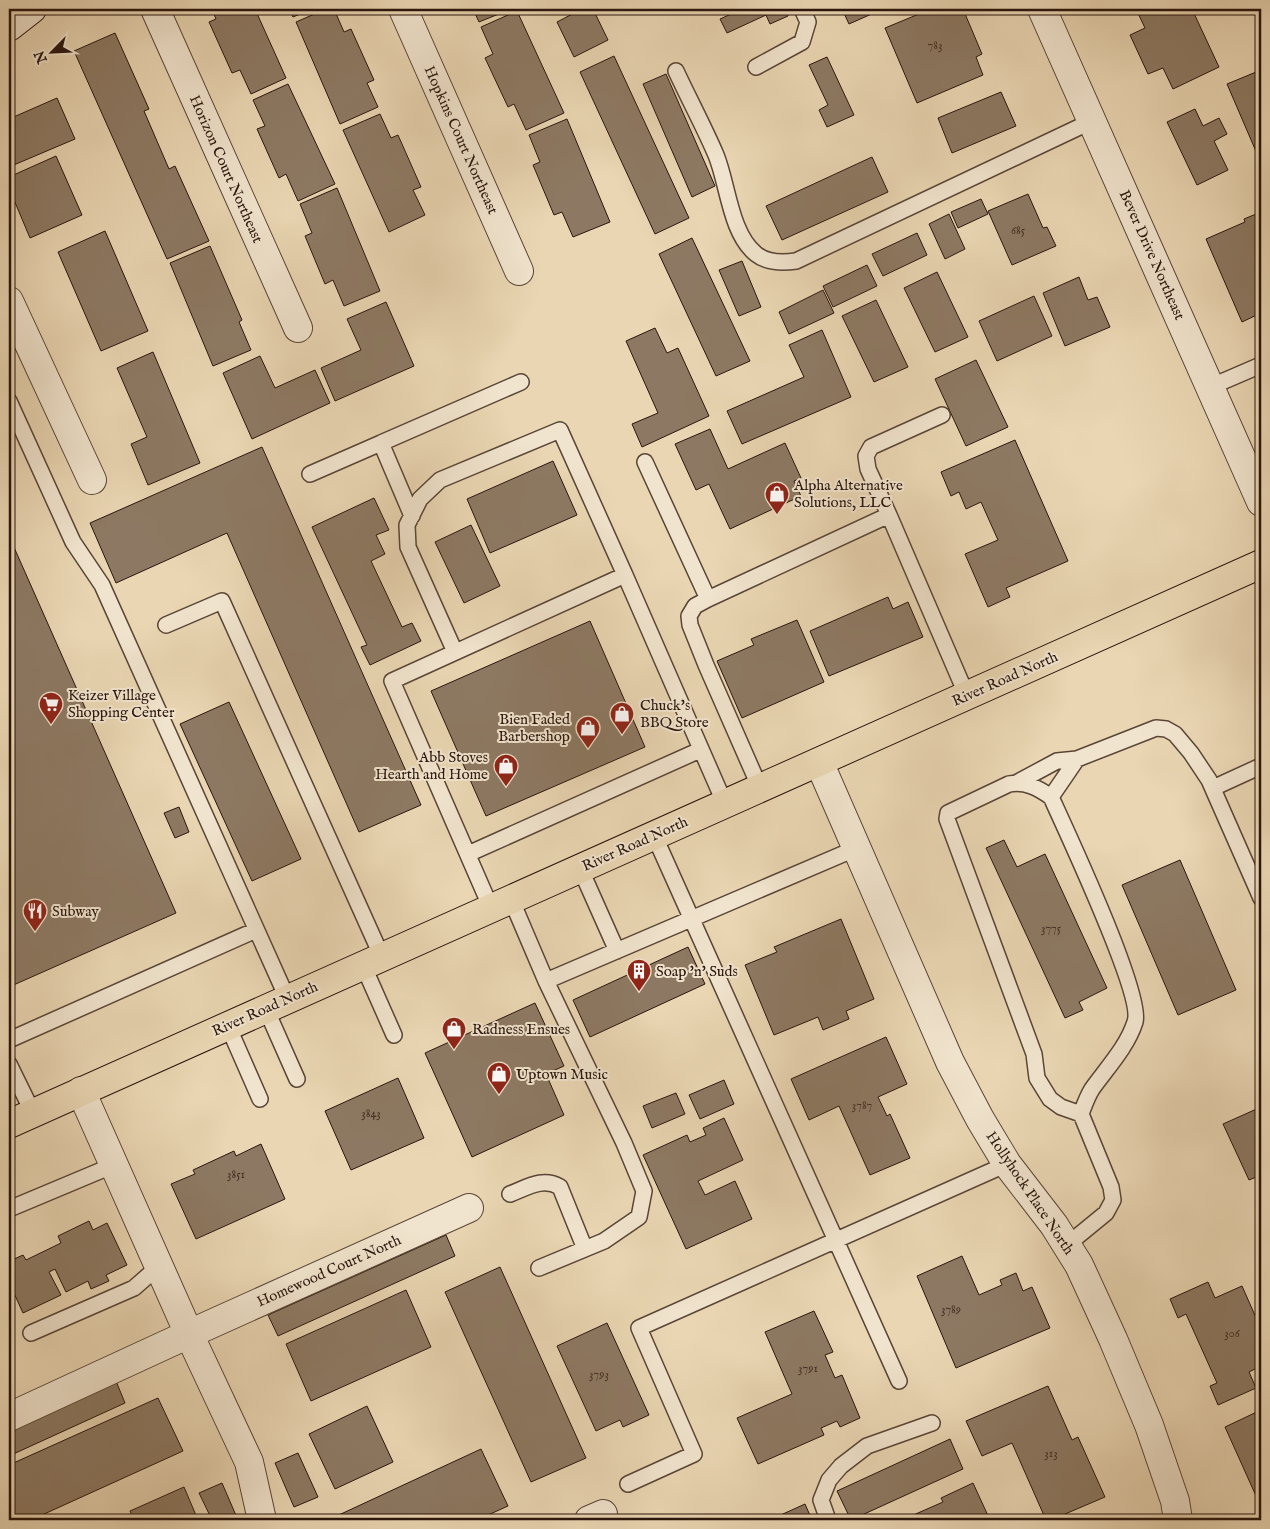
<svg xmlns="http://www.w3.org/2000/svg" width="1270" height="1529" font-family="'IM FELL English',serif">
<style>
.building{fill:#8d7963;stroke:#29150d}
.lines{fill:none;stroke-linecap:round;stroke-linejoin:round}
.service-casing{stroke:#594536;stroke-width:18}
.minor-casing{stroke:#594536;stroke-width:30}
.tertiary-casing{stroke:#594536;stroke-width:30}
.secondary-casing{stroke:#29150d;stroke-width:30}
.primary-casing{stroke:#29150d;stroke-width:30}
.service{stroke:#f1e4ce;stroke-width:15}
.minor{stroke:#f1e4ce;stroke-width:28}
.tertiary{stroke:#f1e4ce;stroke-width:28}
.secondary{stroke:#f1e4ce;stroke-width:28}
.primary{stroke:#ead6b3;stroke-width:28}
.labels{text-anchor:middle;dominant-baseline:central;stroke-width:4;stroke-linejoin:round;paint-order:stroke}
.number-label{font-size:12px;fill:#422e22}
.street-label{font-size:15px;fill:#29150d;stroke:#f1e4ce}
.poi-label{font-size:15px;fill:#29150d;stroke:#f1e4ce;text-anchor:start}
</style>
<rect width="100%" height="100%" fill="#ead6b3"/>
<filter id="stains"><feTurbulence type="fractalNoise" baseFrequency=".004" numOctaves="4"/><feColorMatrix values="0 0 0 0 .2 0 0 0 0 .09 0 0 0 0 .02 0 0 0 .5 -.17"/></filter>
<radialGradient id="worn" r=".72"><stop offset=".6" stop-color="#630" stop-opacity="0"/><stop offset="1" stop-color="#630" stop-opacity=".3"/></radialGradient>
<path class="building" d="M212,9H255L286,78L251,94L240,70L232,73L209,22L216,19Z
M289,9H312L293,17Z
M326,9H334L344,32L351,29L374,80L367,83L378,107L340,124L296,22Z
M473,9H511L479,22Z
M582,9H593L608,40L574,57L557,22Z
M742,9H785L788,16L770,24L766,15L727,33L720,19Z
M842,9H883L849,24Z
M931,9H963L982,54L976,57L983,75L917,103L885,28Z
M1136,9H1192L1219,67L1173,89L1163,68L1148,74L1130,35L1145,28Z
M517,11L564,113L526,130L514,104L508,107L485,58L493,54L481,27Z
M115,33L149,109L144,111L169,169L175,166L209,241L167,259L74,51Z
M614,56L689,218L655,234L580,72Z
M827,57L854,115L827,127L819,110L828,105L809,65Z
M1261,70V163L1227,84Z
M666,74L715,186L692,197L643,84Z
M288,84L335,184L298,201L286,174L279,178L257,129L265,126L253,100Z
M1001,92L1016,126L952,153L938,118Z
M57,98L75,139L9,167V119Z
M1195,109L1203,126L1219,118L1227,134L1214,141L1228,170L1197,185L1167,122Z
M380,114L391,138L398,135L421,187L413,190L425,215L389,232L343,130Z
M567,119L610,222L573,237L562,212L554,215L533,165L540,162L529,135Z
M56,156L82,215L30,238L9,188V177Z
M872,157L888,192L782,240L766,206Z
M337,188L380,291L344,306L333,280L325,284L305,236L312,233L300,204Z
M1028,194L1043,228L1047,227L1056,246L1012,265L988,211Z
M981,199L988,214L958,228L951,212Z
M1261,212V313L1242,322L1206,239L1245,222L1244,219Z
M949,214L965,249L945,259L929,224Z
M105,231L148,331L101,351L58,252Z
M917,233L927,255L883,276L872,254Z
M692,238L750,361L716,376L659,254Z
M210,246L242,320L239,322L251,350L213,366L170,263Z
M742,261L761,307L739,316L719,270Z
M867,265L877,286L833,307L823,286Z
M937,272L968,337L935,352L904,288Z
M1079,277L1088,300L1097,297L1110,327L1065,346L1043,293Z
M823,290L834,313L789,334L779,312Z
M1034,296L1052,336L997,361L979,321Z
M876,300L908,367L874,382L842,316Z
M386,302L414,366L335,401L321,368L361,350L347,319Z
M655,328L667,353L678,348L709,416L642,447L632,424L658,413L626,341Z
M822,330L851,397L742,444L727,411L804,377L789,345Z
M153,352L200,463L148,485L131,444L147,437L117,368Z
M260,356L275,388L315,370L330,403L252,439L223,373Z
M976,360L1008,427L966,446L935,379Z
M710,429L728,469L785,443L801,478L794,481L801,496L730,529L709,484L696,490L675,444Z
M1015,440L1068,561L1006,588L1010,597L988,607L965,554L998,540L981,502L966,509L959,492L951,496L941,472Z
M262,447L421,805L359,832L227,533L116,583L90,523Z
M553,461L577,515L490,553L467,499Z
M374,498L389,530L376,535L385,554L371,561L402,627L412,623L421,641L370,665L361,647L367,645L312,527Z
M471,525L500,586L464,603L435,542Z
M9,536L176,913L9,987Z
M888,597L893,609L908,602L923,637L829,676L810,631Z
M797,620L824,682L742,718L717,661L754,645L751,639Z
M590,621L645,747L486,816L431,691Z
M229,702L301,859L252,881L180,724Z
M179,807L189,832L175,838L164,813Z
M1004,840L1017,867L1045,854L1107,988L1079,1002L1083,1010L1065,1018L986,848Z
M1180,860L1236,990L1178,1015L1122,885Z
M841,919L874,999L846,1011L849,1019L823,1030L818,1017L774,1035L745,965L777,952L774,947Z
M688,947L705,984L590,1037L573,1000Z
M535,1003L564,1066L546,1074L564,1115L472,1157L425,1053Z
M886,1037L907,1084L878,1097L887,1116L890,1114L910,1158L870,1175L839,1106L809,1120L791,1079Z
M398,1078L424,1138L351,1170L325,1111Z
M724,1080L734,1104L700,1119L689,1095Z
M676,1093L685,1114L652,1128L643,1106Z
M1261,1107V1175L1249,1180L1223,1124Z
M724,1118L743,1160L698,1181L705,1195L735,1181L752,1219L686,1249L643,1155L687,1135L690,1142L706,1135L703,1128Z
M261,1144L285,1199L196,1239L171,1184L195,1174L193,1170L234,1151L236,1156Z
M89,1221L93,1230L107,1223L127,1265L106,1275L109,1281L91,1289L88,1281L66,1292L55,1269L49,1272L61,1295L23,1313L9,1282V1265L14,1263L12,1260L23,1255L26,1260L61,1243L58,1236Z
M446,1235L455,1256L278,1336L268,1315Z
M962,1256L979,1295L1002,1285L1000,1280L1016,1273L1023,1291L1032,1287L1050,1328L956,1368L917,1276Z
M500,1267L586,1458L531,1482L445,1292Z
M1208,1282L1215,1298L1242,1286L1261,1329V1366L1249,1372L1256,1388L1218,1405L1210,1386L1217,1383L1186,1314L1178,1318L1170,1299Z
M406,1290L431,1347L311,1401L286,1344Z
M814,1311L833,1352L825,1355L835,1378L842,1375L860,1418L840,1427L837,1421L821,1428L824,1435L758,1464L737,1418L792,1394L765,1332Z
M607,1323L649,1415L623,1427L620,1420L596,1431L557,1346Z
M116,1381L125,1403L9,1456V1430Z
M1048,1386L1072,1440L1078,1437L1105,1497L1051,1520H1046L1012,1443L982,1456L966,1421Z
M158,1398L183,1451L31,1520H9V1465Z
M367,1406L393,1462L335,1489L309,1434Z
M1261,1410V1507L1225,1427Z
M950,1439L963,1469L851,1520L837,1491Z
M481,1449L508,1506L477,1520H328Z
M298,1453L318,1497L294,1507L275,1463Z
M222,1483L238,1520H212L199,1493Z
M973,1483L990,1520H902L943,1502L941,1498Z
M184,1487L198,1520H134L130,1511Z
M805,1504L812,1520H775L774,1518Z"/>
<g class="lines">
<defs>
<path id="service" d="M756,67L802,42L808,22L802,9
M676,71C689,99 704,127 716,155C728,184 730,233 756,254C767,263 782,263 796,261L1092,121
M1210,387L1261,365
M9,401L73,542L102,585L288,1000
M645,462L708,599
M310,474L381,443
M889,515L868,469L866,456L871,447L942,415
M412,516L381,443L521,382
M166,625L222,601L382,957
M455,652L408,547L407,525L420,499L440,480L560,430L625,575
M1018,782L1057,761L1077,759L1156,728L1166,729L1175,734L1191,753L1209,780L1261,898
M760,788L706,665L690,625L689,616L695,606L708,599L889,515L967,696
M1213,788L1261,766
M1051,797L1077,759
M654,835L899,1381
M468,854L700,750
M580,868L617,951
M511,899L546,981L857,848
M491,908L392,681L625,575L725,804
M363,965L394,1035
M266,1009L297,1079
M228,1026L260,1099
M9,1040L256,930
M9,1064L33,1113
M510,1194C528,1187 543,1177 560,1187L585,1249
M9,1209L114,1165
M1067,1245L1106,1213L1113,1200L1111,1187L1081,1114C1084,1106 1087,1097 1092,1089C1107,1068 1127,1047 1135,1022C1144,997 1066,830 1051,797C1038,788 1026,781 1009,784L948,813L947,819L1034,1054L1037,1078L1050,1099L1061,1107L1081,1114
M539,1268L604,1241L639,1217L644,1191L624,1143L546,981
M31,1333L134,1288L159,1266
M628,1484L694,1454L639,1328L1007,1164
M828,1520L821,1500L829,1480L841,1466L867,1446L932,1423"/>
<path id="minor" d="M155,9L298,328
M403,9L519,271
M9,301L92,480
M819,762L950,1062L980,1119L1007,1164L1054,1225L1079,1265L1113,1339L1149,1425L1175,1501L1178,1520
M81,1091L189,1334L249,1462L262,1520
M9,1417L189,1334L469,1208
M589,1520L603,1514"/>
<path id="tertiary" d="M1042,9L1261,502"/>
<path id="secondary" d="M9,27L32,9"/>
<path id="primary" d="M9,1124L1261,564"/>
</defs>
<use href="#service" class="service-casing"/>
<use href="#minor" class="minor-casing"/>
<use href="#tertiary" class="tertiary-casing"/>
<use href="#secondary" class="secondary-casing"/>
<use href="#primary" class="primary-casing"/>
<use href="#service" class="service"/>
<use href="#minor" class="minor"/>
<use href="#tertiary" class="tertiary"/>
<use href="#secondary" class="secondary"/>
<use href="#primary" class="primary"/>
</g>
<defs>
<symbol id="shop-pin" viewBox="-11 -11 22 30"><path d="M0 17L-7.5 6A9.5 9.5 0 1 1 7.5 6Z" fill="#8f2418" stroke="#f1e4ce"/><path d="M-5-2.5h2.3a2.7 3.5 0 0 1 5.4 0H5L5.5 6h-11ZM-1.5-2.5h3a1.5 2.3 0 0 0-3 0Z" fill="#fff"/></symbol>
<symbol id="supermarket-pin" viewBox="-11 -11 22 30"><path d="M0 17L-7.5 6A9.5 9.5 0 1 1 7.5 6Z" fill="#8f2418" stroke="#f1e4ce"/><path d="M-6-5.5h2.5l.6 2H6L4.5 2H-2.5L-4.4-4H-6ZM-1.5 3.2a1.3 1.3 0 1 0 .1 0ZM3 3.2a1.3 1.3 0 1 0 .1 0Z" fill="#fff"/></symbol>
<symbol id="restaurant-pin" viewBox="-11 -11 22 30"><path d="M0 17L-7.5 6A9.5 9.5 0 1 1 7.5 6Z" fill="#8f2418" stroke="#f1e4ce"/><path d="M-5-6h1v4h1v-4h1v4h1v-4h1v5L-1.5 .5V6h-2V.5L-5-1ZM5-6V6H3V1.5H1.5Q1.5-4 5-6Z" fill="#fff"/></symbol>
<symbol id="building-pin" viewBox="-11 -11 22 30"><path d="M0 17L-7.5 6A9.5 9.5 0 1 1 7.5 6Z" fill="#8f2418" stroke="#f1e4ce"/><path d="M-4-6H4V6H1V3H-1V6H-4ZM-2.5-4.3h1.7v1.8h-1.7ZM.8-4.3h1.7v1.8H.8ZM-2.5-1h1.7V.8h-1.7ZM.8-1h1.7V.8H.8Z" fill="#fff"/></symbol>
</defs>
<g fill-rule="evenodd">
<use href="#shop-pin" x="763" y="480" width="28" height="38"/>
<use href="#supermarket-pin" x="37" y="690" width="28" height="38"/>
<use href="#shop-pin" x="608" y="700" width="28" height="38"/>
<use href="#shop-pin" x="574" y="714" width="28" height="38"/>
<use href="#shop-pin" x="492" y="752" width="28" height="38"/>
<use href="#restaurant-pin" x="21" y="897" width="28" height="38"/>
<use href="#building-pin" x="625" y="957" width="28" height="38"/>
<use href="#shop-pin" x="440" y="1015" width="28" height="38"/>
<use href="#shop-pin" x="485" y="1060" width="28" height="38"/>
</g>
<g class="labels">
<g class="number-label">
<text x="935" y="45">783</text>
<text x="1018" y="230">685</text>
<text x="1051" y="928">3775</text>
<text x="862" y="1105">3787</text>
<text x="371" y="1113">3843</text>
<text x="236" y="1174">3851</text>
<text x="951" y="1309">3789</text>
<text x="1232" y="1333">306</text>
<text x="808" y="1368">3791</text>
<text x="599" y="1374">3793</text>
<text x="1051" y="1453">313</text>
</g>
<g class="street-label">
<text transform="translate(461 140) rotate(66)">Hopkins Court Northeast</text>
<text transform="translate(226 169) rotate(66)">Horizon Court Northeast</text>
<text transform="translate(1152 255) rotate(66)">Bever Drive Northeast</text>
<text transform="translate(1005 679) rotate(-24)">River Road North</text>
<text transform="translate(635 844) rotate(-24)">River Road North</text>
<text transform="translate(265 1009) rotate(-24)">River Road North</text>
<text transform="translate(1030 1193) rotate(56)">Hollyhock Place North</text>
<text transform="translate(329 1271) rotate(-24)">Homewood Court North</text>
</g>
<g class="poi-label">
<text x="794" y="485">Alpha Alternative<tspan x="794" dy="17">Solutions, LLC</tspan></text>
<text x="68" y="695">Keizer Village<tspan x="68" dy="17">Shopping Center</tspan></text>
<text x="640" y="705">Chuck's<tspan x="640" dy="17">BBQ Store</tspan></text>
<text x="570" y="719" text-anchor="end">Bien Faded<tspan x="570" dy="17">Barbershop</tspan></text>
<text x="488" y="757" text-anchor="end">Abb Stoves<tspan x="488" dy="17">Hearth and Home</tspan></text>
<text x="52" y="911">Subway</text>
<text x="656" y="971">Soap 'n' Suds</text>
<text x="472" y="1029">Radness Ensues</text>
<text x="516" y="1074">Uptown Music</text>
</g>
</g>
<rect width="1270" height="1529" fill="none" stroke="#ead6b3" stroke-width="30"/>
<rect x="10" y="10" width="1250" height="1509" fill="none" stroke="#29150d" stroke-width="2.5"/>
<rect x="15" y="15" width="1240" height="1499" fill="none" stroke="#29150d"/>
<g transform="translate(52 52) rotate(246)" stroke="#f1e4ce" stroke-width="4" paint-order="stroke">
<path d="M0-4L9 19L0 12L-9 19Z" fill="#29150d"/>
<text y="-8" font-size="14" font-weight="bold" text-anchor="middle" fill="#29150d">N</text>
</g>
<rect width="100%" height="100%" filter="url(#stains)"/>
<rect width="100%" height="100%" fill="url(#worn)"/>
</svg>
